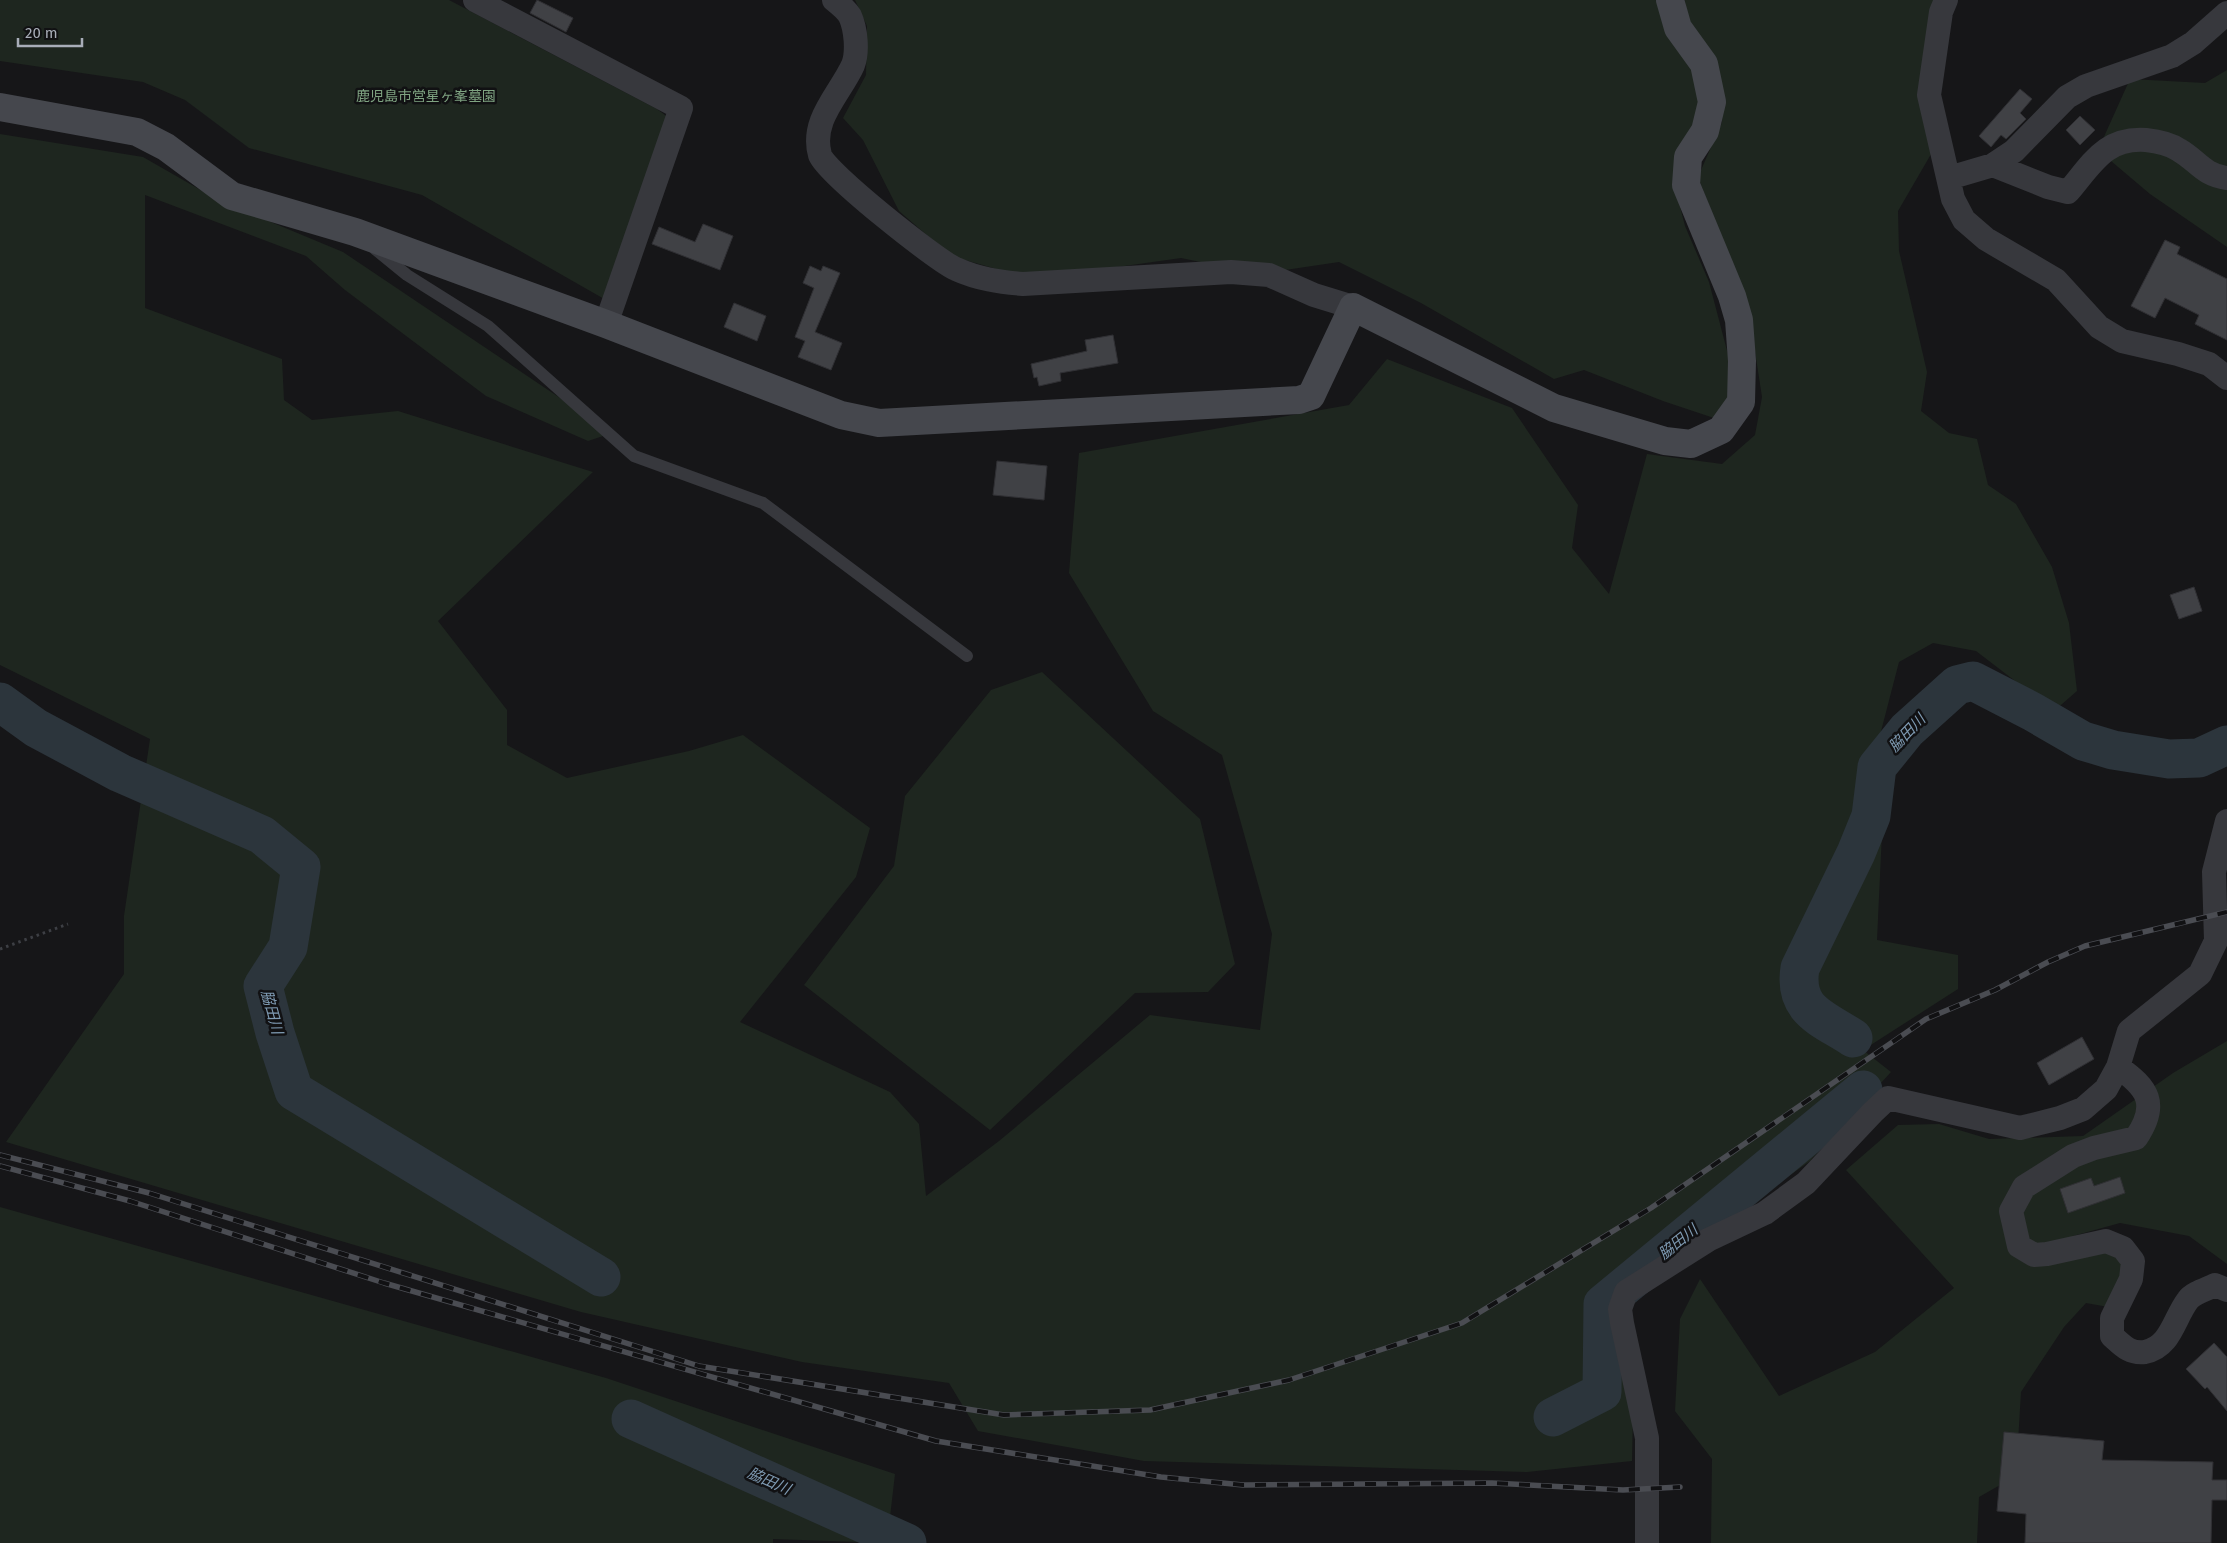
<svg xmlns="http://www.w3.org/2000/svg" width="2227" height="1543" font-family="'Fira Sans','Noto Sans JP',sans-serif">
<style>
.green{fill:#1e261f}
.lines{fill:none;stroke-linecap:round;stroke-linejoin:round}
.river{stroke:#2c353c;stroke-width:39}
.building{fill:#404145;stroke:#303034}
.path{stroke:#3d3f44;stroke-width:3;stroke-dasharray:2.5 4;stroke-linecap:butt}
.lane{stroke:#37383d;stroke-width:12}
.street{stroke:#37383d;stroke-width:24}
.secondary{stroke:#45474d;stroke-width:28}
.rail-casing{stroke:#4a4c52;stroke-width:5.5}
.rail{stroke:#111113;stroke-width:4;stroke-dasharray:11;stroke-linecap:butt}
.labels{text-anchor:middle;dominant-baseline:central;stroke-width:5;stroke-linejoin:round;paint-order:stroke}
.park-label{font-size:14px;fill:#7fa381;stroke:#111113}
.water-label{font-size:15px;font-style:italic;fill:#7f9bb3;stroke:#111113}
</style>
<rect width="100%" height="100%" fill="#161618"/>
<path class="green" d="M0,0H449L657,109L670,119L606,300L422,195L249,148L185,100L143,82L0,61Z
M855,0H1664L1698,72L1702,109L1675,187L1685,226L1709,282L1730,362L1734,400L1714,418L1663,401L1584,370L1554,379L1421,303L1339,262L1259,274L1181,258L1082,272L1014,274L951,256L899,211L863,140L843,118L866,75L867,26Z
M1685,0H1937L1934,149L1898,211L1899,251L1927,372L1921,411L1949,433L1977,439L1988,485L2016,504L2052,567L2069,623L2077,691L2054,711L1976,651L1933,643L1899,662L1879,739L1883,811L1877,940L1958,955V989L1863,1050L1891,1072L1810,1161L1631,1288L1634,1364L1632,1461L1527,1472L1144,1461L978,1431L949,1383L802,1362L581,1312L6,1142L124,974V916L150,739L0,665V134L143,157L218,200L343,252L612,433L588,441L486,396L345,290L306,256L145,195V308L282,359L284,400L312,420L398,411L593,472L438,621L507,710V745L567,778L689,751L743,735L870,828L856,877L740,1022L890,1092L919,1124L926,1196L999,1141L1150,1015L1260,1030L1272,934L1222,755L1153,711L1069,573L1079,453L1349,405L1387,359L1512,408L1578,505L1572,548L1609,594L1647,454L1722,464L1755,435L1762,397L1748,306L1698,177L1722,122L1723,91L1687,19Z
M2227,70V247L2150,194L2098,150L2130,79L2205,83Z
M1042,672L1200,819L1235,964L1208,992L1135,993L990,1130L804,985L894,866L905,796L991,690Z
M2227,1041V1264L2189,1236L2120,1223L2073,1236L2135,1252L2125,1310L2086,1303L2064,1327L2021,1392L2016,1476L1979,1497L1977,1543H1711L1712,1459L1675,1411L1680,1319L1700,1279L1779,1396L1875,1352L1954,1288L1846,1170L1898,1125L1939,1124L1989,1139L2083,1136L2173,1073Z
M0,1207L606,1378L895,1474L887,1543L773,1539V1543H0Z"/>
<g class="lines">
<path class="river" d="M0,702L36,728L120,773L262,835L301,867L288,947L263,986L275,1033L294,1091L601,1277
M1853,1038C1823,1018 1793,1011 1800,968L1856,853L1871,816L1877,767L1907,730L1957,685L1973,681L2033,712L2083,741L2113,750L2169,759L2199,758L2227,745
M1553,1417L1602,1392L1603,1304L1863,1090
M631,1419L907,1543"/>
</g>
<path class="building" d="M537,0L573,18L566,32L530,13Z
M2020,89L2032,99L2020,113L2026,119L2006,139L2001,135L1991,147L1979,136Z
M2080,116L2095,130L2080,145L2066,130Z
M703,224L733,236L720,270L652,244L659,227L695,242Z
M2165,240L2180,247L2177,254L2227,279V340L2195,324L2199,315L2165,298L2155,318L2131,306Z
M810,266L821,271L823,266L840,273L815,332L842,343L831,370L798,357L805,341L795,337L814,288L803,283Z
M734,303L766,316L757,341L724,327Z
M1113,335L1118,363L1060,373L1061,381L1039,386L1037,377L1034,378L1031,364L1087,351L1085,340Z
M997,461L1047,466L1044,500L993,495Z
M2194,587L2202,611L2179,619L2170,595Z
M2082,1037L2094,1059L2049,1085L2037,1063Z
M2120,1177L2125,1193L2068,1213L2060,1189L2091,1178L2094,1186Z
M2214,1343L2227,1357V1411L2207,1387L2205,1389L2186,1369Z
M2004,1432L2104,1441L2102,1460L2213,1462L2212,1480H2227V1500H2212L2211,1543H2025L2026,1514L1997,1511Z"/>
<g class="lines">
<path class="path" d="M0,949L68,924"/>
<path class="lane" d="M375,249L407,275L488,326L634,456L763,503L967,656"/>
<path class="street" d="M475,0L681,108L606,324
M834,0C839,4 847,11 850,16C856,29 858,52 853,65C840,94 810,120 820,155C824,171 937,261 956,269C978,279 1000,282 1023,284L1231,272L1269,275L1314,295L1353,307
M1946,0L1941,12L1929,95L1953,199L1964,220L1986,239L2056,280L2099,327L2122,341L2178,354L2209,364L2227,378
M1993,165L2048,187L2068,192C2092,164 2105,137 2146,140C2156,141 2170,144 2179,150C2198,161 2203,175 2227,178
M1949,178L1993,165L2014,151L2067,97L2086,86L2172,56L2193,43L2227,13
M2118,1067C2148,1088 2159,1104 2136,1138L2094,1148L2073,1156L2024,1187L2011,1211L2019,1246L2034,1255L2047,1254L2106,1241L2123,1248L2133,1261L2131,1279L2112,1318V1336C2123,1346 2130,1354 2145,1352C2171,1347 2174,1318 2188,1300C2193,1293 2207,1289 2215,1285L2227,1290
M1647,1543V1438L1622,1323L1620,1309L1626,1292L1708,1240L1765,1213L1806,1183L1873,1112L1888,1098L2020,1128L2060,1118L2083,1109L2106,1089L2118,1067L2129,1031L2200,974L2216,941L2214,872L2227,821"/>
<path class="secondary" d="M0,107L137,132L166,147L232,196L355,232L606,324L841,415L879,423L1299,400L1311,396L1353,307L1554,408L1665,441L1691,444L1721,430L1741,402L1742,361L1739,320L1732,296L1686,185L1688,157L1705,131L1712,102L1704,64L1678,28L1670,0"/>
<defs>
<path id="rail" d="M0,1155L149,1193L699,1366L1004,1415L1150,1410L1289,1380L1462,1323L1651,1208L1926,1019L1995,990L2048,962L2085,946L2227,912
M0,1166L130,1201L384,1283L936,1441L1161,1477L1243,1485L1492,1483L1623,1490L1680,1487"/>
</defs>
<use href="#rail" class="rail-casing"/>
<use href="#rail" class="rail"/>
</g>
<g class="labels">
<g class="park-label">
<text x="426" y="96">鹿児島市営星ヶ峯墓園</text>
</g>
<g class="water-label">
<text transform="translate(1907 733) rotate(-46)">脇田川</text>
<text transform="translate(272 1012) rotate(75)">脇田川</text>
<text transform="translate(1678 1242) rotate(-39)">脇田川</text>
<text transform="translate(769 1481) rotate(24)">脇田川</text>
</g>
</g>
<path d="M18 38v8h64v-8" fill="none" stroke="#a8adb8" stroke-width="2.5"/>
<text x="25" y="38" font-size="15" fill="#a8adb8" stroke="#111113" stroke-width="4" paint-order="stroke">20 m</text>
</svg>
